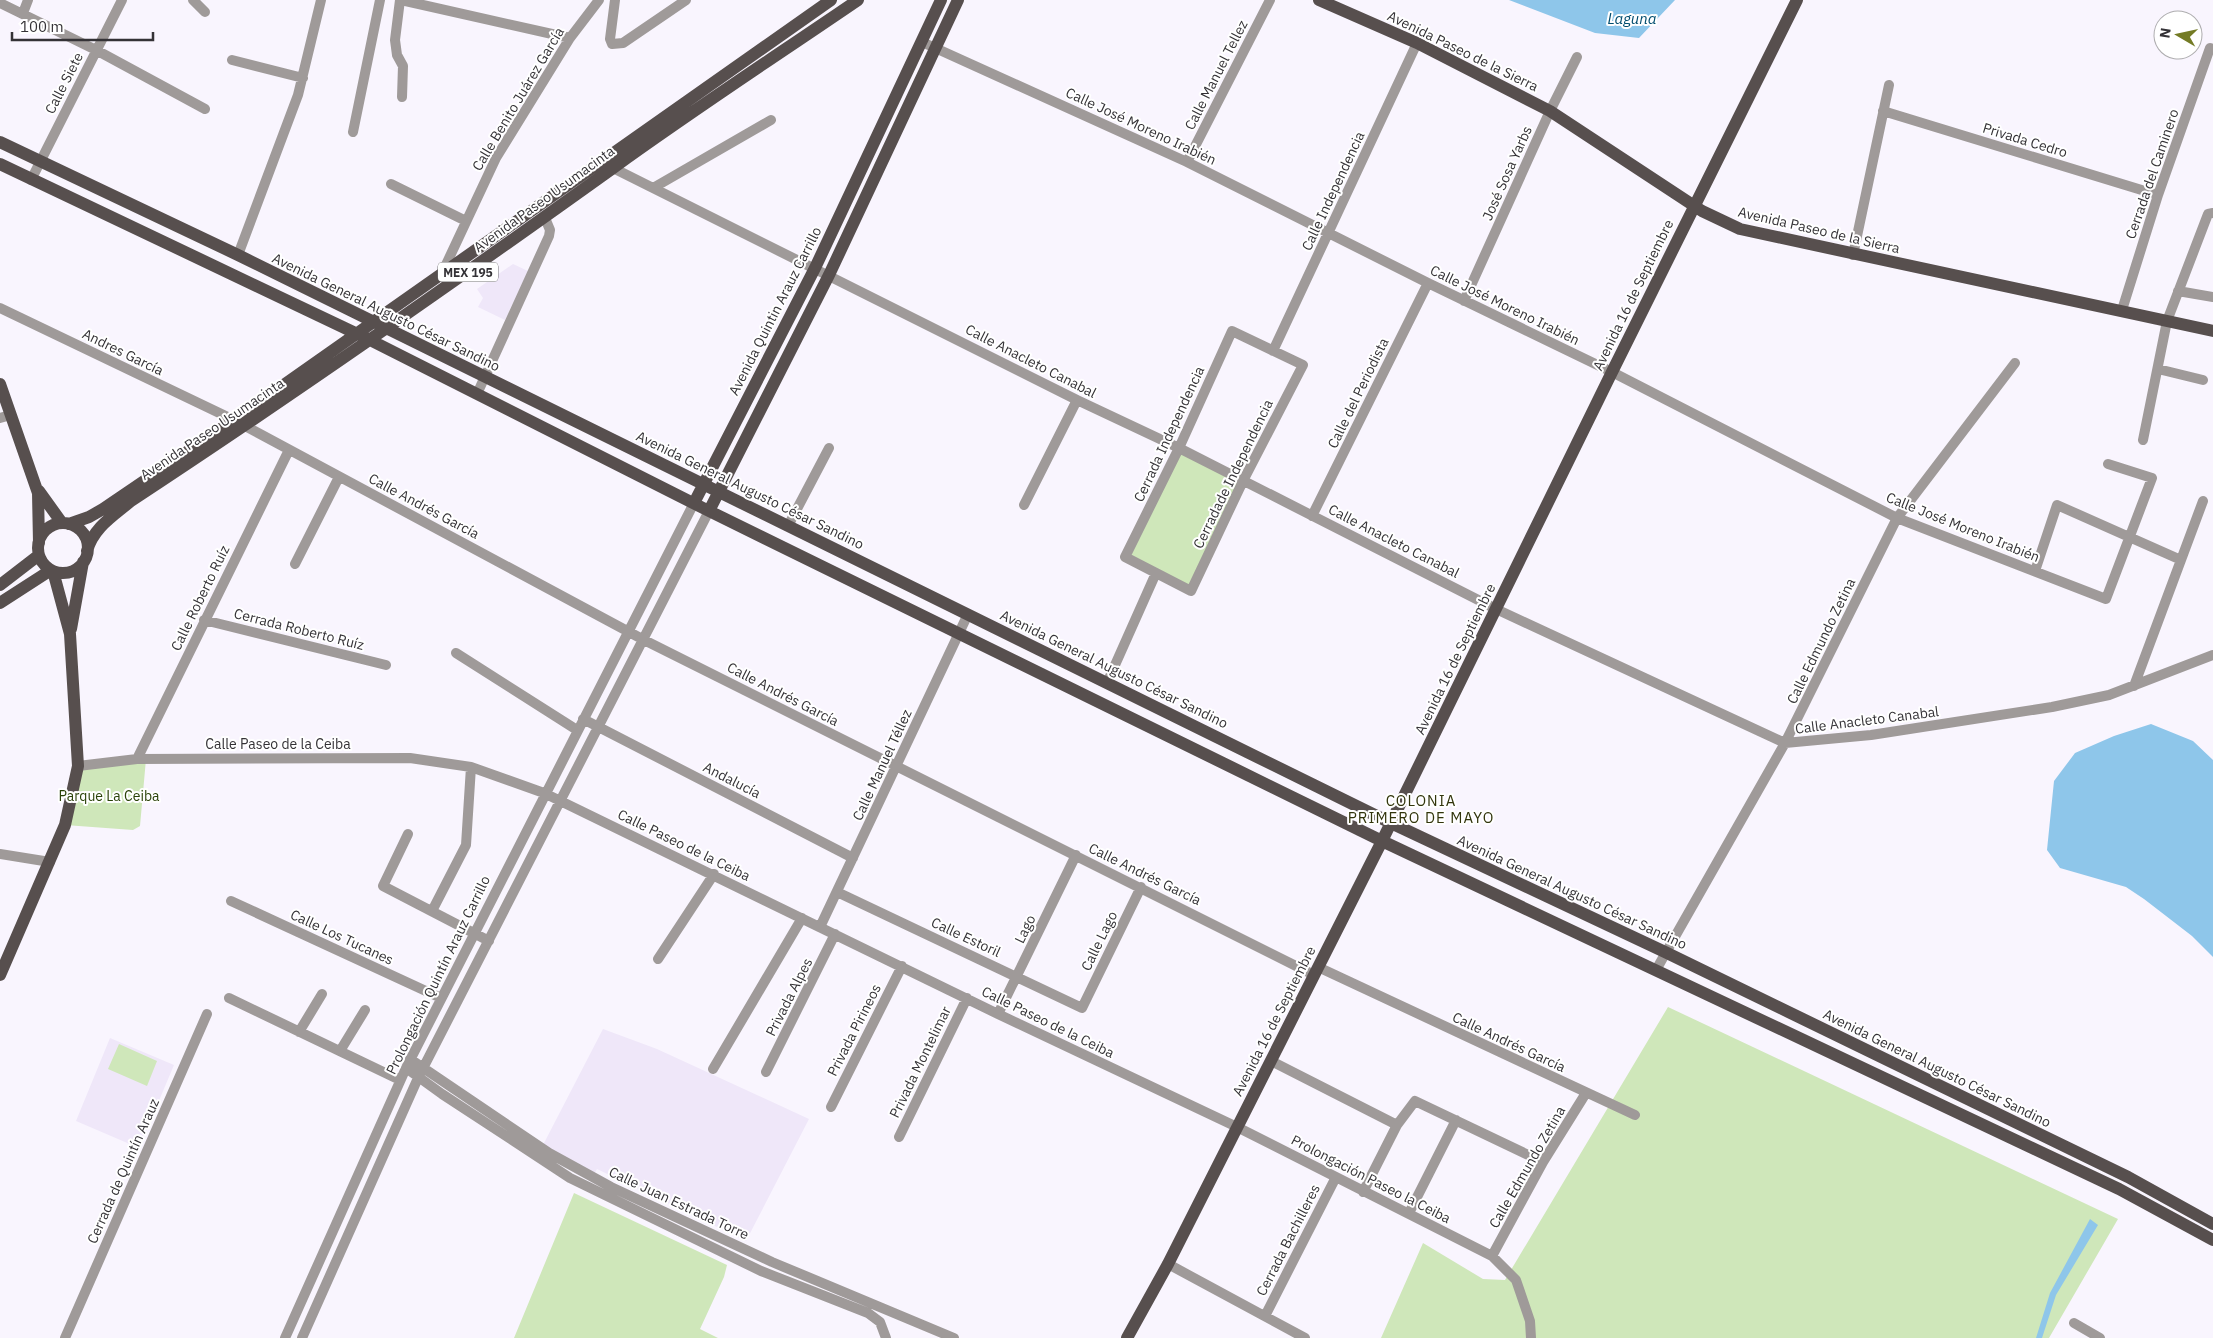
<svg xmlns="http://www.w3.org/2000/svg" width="2213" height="1338" font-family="'IBM Plex Sans',sans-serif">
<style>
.built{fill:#efe7f9}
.green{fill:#cfe7ba}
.water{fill:#8ec6ea}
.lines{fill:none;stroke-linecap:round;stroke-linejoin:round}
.minor{stroke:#9f9a99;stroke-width:10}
.major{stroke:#574f4e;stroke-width:12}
.labels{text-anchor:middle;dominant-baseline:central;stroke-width:4;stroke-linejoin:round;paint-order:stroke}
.shield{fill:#fff;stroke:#717072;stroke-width:1}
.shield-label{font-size:12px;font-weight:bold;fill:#343236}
.street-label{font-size:14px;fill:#343236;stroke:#fff}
.park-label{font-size:14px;fill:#2a4208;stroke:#fff}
.water-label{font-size:15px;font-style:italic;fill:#004c6e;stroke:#fff}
.neighbourhood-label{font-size:15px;letter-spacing:1px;fill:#32350c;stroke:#fff}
</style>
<rect width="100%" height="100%" fill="#f9f5fe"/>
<path class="built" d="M513,264L528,271L505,320L478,307L483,298L477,289Z
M603,1029L657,1049L809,1119L746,1241L597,1169L594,1174L543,1145Z
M110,1038L174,1065L139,1148L76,1121Z"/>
<path class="green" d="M1179,448L1243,481L1191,591L1125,557Z
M146,759L140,826L133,830L65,825L78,766Z
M1668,1007L2118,1219L2049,1338H1381L1423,1243L1483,1279L1505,1280Z
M119,1044L157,1061L147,1086L108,1069Z
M574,1193L727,1265L724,1277L700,1329L718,1338H514Z"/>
<path class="water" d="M1509,0H1675L1639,38L1595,33Z
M2151,724L2193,741L2213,760V957L2192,936L2144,899L2126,887L2060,868L2047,850L2054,781L2075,753L2114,736Z
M2090,1219L2098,1225L2056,1295L2042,1338H2036L2050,1293Z"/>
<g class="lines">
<path class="minor" d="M193,0L205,12
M400,0L395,40L397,55L403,66L402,97
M401,0L570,38
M615,0L610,39L612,44L623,43L686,0
M0,3L96,50L205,109
M23,13L28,0
M922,42L1187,162L1428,283L1612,372L1897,518L2106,599L2152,478L2108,464
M232,60L303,78
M1883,111L2158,195
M353,132L380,0
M1187,162L1270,0
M607,165L1077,400L1179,448L1496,609L1785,743L1871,735L2052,707L2109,695L2213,655
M31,180L122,0
M391,184L466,221
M653,188L771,120
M238,255L298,95L321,0
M1853,255L1889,85
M443,271L496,158L570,38L599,0
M2178,291L2213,297
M1464,301L1550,111L1577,57
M0,308L234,420L644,640L1314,975
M2122,310L2158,195L2210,48L2213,49
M1232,331L1303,365L1243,481L1191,591L1125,557L1179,448Z
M1273,351L1417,43
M2158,369L2203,380
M477,394L549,236L550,230L545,218
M0,418L11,415
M2143,440L2167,321L2208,214L2213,213
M1024,505L1077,400
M1312,516L1428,283
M788,526L829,448
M295,564L339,477
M2035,571L2057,505L2181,560
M204,620L386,665
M456,653L577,730
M1107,683L1156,573
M2134,686L2203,501
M583,719L853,858
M137,759L289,450
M78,766L137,759L410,758L471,767L544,793L998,1014L1237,1127L1492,1256L1516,1280L1530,1321L1531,1338
M408,834L383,886L489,941
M0,854L50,862
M837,892L1082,1008L1141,887
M231,901L441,998
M432,911L466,845L471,767
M820,927L968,614
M658,959L714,874
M1318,967L1635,1115
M1656,970L1785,743L1897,518L2015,363
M229,998L400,1080
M998,1014L1076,855
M299,1032L322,994
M340,1051L365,1010
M410,1059L549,1153L611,1187L772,1262L954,1338
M1271,1061L1397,1125
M406,1068L442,1094L570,1178L761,1271L868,1313L880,1322L886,1338
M713,1069L802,918
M766,1072L835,934
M831,1107L902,966
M899,1137L967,998
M1363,1192L1397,1125L1415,1101L1543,1162
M1409,1213L1456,1120
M1492,1256L1543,1162L1586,1093
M1168,1264L1305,1338
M1265,1316L1336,1177
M2074,1323L2100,1338
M65,1338L207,1014
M285,1338L406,1068L694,503
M302,1338L418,1078L709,511"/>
<path class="major" d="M1319,0L1417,43L1550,111L1702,211L1740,229L2213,331
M0,142L238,255L1391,823L1665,952L2128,1177L2213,1224
M0,164L370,340L709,511L1382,841L2119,1189L2213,1240
M0,384L38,493L39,543
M39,491L62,523
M694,503L815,268L941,0
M709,511L829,275L958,0
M38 548a25 25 0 1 1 50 0a25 25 0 1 1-50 0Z
M69,524L89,517L103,509L234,420L831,0
M87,551C93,528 113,516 131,501C294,394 454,282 613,168C693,110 776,56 858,0
M0,585L39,555
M0,603L51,570
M71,629L83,562
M0,975L65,825L78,766L70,634L53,571
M1127,1338L1168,1264L1382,841L1612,372L1797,0"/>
</g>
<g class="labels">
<rect class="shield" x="438" y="262.5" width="60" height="19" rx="4"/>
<g class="shield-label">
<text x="468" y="272">MEX 195</text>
</g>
<g class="street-label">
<text transform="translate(1463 51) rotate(26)">Avenida Paseo de la Sierra</text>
<text transform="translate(1216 75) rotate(-63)">Calle Manuel Tellez</text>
<text transform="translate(64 83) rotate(-63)">Calle Siete</text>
<text transform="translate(518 99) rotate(-59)">Calle Benito Juárez García</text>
<text transform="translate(1141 126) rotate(25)">Calle José Moreno Irabién</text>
<text transform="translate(2025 140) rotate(17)">Privada Cedro</text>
<text transform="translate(1507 173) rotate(-66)">José Sosa Yarbs</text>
<text transform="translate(2152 174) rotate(-71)">Cerrada del Caminero</text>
<text transform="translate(1333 191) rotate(-65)">Calle Independencia</text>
<text transform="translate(544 199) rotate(-36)">Avenida Paseo Usumacinta</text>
<text transform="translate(1819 230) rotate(13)">Avenida Paseo de la Sierra</text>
<text transform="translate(1633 295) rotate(-64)">Avenida 16 de Septiembre</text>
<text transform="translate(1505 305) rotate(26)">Calle José Moreno Irabién</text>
<text transform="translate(775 311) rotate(-63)">Avenida Quintin Arauz Carrillo</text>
<text transform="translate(386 312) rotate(26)">Avenida General Augusto César Sandino</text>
<text transform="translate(123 352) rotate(26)">Andres García</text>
<text transform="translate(1031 361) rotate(27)">Calle Anacleto Canabal</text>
<text transform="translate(1358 393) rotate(-64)">Calle del Periodista</text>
<text transform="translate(212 429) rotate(-34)">Avenida Paseo Usumacinta</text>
<text transform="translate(1169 434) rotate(-65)">Cerrada Independencia</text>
<text transform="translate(1233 474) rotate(-64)">Cerradade Independencia</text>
<text transform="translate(750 490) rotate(26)">Avenida General Augusto César Sandino</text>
<text transform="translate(424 506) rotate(28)">Calle Andrés García</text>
<text transform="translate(1963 527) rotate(22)">Calle José Moreno Irabién</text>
<text transform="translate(1394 541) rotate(27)">Calle Anacleto Canabal</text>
<text transform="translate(200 598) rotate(-64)">Calle Roberto Ruíz</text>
<text transform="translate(299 629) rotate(14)">Cerrada Roberto Ruíz</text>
<text transform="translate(1821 641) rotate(-64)">Calle Edmundo Zetina</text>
<text transform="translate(1455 659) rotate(-64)">Avenida 16 de Septiembre</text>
<text transform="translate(1114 669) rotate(26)">Avenida General Augusto César Sandino</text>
<text transform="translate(783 694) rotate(27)">Calle Andrés García</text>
<text transform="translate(1867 720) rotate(-7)">Calle Anacleto Canabal</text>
<text x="278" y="744">Calle Paseo de la Ceiba</text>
<text transform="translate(882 765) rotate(-65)">Calle Manuel Téllez</text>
<text transform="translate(732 780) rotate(27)">Andalucía</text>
<text transform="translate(684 845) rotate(26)">Calle Paseo de la Ceiba</text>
<text transform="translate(1145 874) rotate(26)">Calle Andrés García</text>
<text transform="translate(1572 892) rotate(25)">Avenida General Augusto César Sandino</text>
<text transform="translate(1025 929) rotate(-64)">Lago</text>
<text transform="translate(342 937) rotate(25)">Calle Los Tucanes</text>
<text transform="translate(966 937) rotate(25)">Calle Estoril</text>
<text transform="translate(1099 941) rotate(-64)">Calle Lago</text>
<text transform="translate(438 975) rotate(-64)">Prolongación Quintín Arauz Carrillo</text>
<text transform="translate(789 997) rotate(-63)">Privada Alpes</text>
<text transform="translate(1274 1021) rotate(-63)">Avenida 16 de Septiembre</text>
<text transform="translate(1048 1022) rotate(26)">Calle Paseo de la Ceiba</text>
<text transform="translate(854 1030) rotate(-63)">Privada Pirineos</text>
<text transform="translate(1509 1042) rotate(25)">Calle Andrés García</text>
<text transform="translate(920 1062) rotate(-64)">Privada Montelimar</text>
<text transform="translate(1937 1068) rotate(26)">Avenida General Augusto César Sandino</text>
<text transform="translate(1527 1167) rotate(-60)">Calle Edmundo Zetina</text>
<text transform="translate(123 1171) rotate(-66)">Cerrada de Quintín Arauz</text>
<text transform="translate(1371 1179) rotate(27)">Prolongación Paseo la Ceiba</text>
<text transform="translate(679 1203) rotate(25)">Calle Juan Estrada Torre</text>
<text transform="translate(1288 1240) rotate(-63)">Cerrada Bachilleres</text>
</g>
<g class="park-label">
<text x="109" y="796">Parque La Ceiba</text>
</g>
<g class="water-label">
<text x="1632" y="18">Laguna</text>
</g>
<g class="neighbourhood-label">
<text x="1421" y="800">COLONIA<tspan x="1421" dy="17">PRIMERO DE MAYO</tspan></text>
</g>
</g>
<g transform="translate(2178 35) rotate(279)"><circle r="24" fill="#ffffff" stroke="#aeadaf"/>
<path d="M0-4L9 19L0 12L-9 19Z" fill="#747b25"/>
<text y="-8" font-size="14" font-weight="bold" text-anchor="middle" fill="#343236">N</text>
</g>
<path d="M12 32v8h141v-8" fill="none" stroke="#343236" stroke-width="2.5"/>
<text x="20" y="32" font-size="15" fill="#343236" stroke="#ffffff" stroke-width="4" paint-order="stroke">100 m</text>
</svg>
